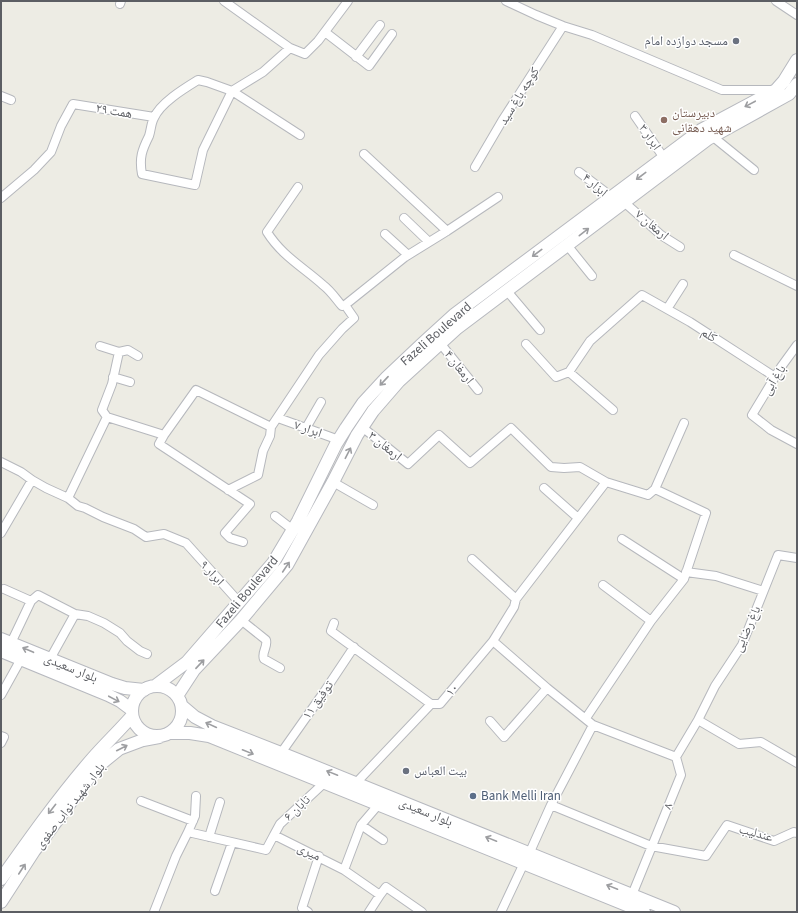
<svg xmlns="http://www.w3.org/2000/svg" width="798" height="913" font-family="'Source Sans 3','Noto Naskh Arabic',sans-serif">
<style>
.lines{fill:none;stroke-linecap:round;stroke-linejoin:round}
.street-casing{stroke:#b6b8bd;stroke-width:10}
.secondary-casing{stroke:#b7b9bf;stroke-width:14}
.street{stroke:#fff;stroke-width:8}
.secondary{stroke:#fff;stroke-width:12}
.oneway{stroke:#9d9ea1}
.worship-dot{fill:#6b7280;stroke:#fff;stroke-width:1.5}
.education-dot{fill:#8d6e63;stroke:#fff;stroke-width:1.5}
.service-dot{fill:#5c6f8a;stroke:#fff;stroke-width:1.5}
.labels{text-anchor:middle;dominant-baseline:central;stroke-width:3;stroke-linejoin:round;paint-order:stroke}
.worship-label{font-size:13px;fill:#5b616d;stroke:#fff;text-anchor:end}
.street-label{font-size:13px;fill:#5c5e63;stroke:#fff}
.education-label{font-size:13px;fill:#785e54;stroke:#fff;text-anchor:start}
.service-label{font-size:13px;fill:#4e5e75;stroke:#fff;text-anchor:start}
</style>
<rect width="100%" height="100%" fill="#edece4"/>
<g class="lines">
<defs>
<path id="street" d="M224,1L290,48
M506,1L536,15L563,26L592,35L722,90H773
M776,1L797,15
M120,4L121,1
M325,32L369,66L392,34
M356,57L380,25
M1,96L11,100
M635,116L664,158
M300,135L232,91L203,150L195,185L142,174C139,158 142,150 149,136C151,130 151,123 154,118C160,103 185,88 198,80L207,82L232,91L263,72L290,48L305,54L318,41L348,1
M712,136L754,170
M364,154L447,231
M475,167L502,121L563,26
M579,172L604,191L611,199
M298,187L267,232C282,256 303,267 323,285C331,291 336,299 342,306L345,305
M1,198L34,170L51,152L61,126L73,104L154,117
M624,202L661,235L680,247
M404,218L429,242
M385,234L408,255
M567,245L592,276
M734,255L797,286
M507,291L540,330
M667,309L683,284
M440,343L478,390
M526,344L556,377L569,372L590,341L642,295L690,322L775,377
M797,345L781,367L752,415L771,430L797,444
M100,346L119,352L112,384L102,410L107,417L164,435L196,390L271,427
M119,352L128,350L138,356
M569,372L613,410
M113,377L130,382
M278,418L339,440
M362,427L408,464L439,435L470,463L511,428L551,467L564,468L580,467L606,482L516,599L514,607L493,641
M306,428L321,402
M164,435L159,444L250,504L225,533L230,538L243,542
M1,462L21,472L32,480L46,488L68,498L78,506L85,508L103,517L134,529L146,537L164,534L186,543L239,602
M333,482L373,505
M544,488L578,518
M655,489L684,423
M228,490L258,475L263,451L270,436L271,427L319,355L342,329L354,318L345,305L405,257L447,231L498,197
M68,498L107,417
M275,516L293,530
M1,533L32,480
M622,539L684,579
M472,559L516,599
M686,572L716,576L763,591
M603,585L651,621
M4,589L31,601L38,595L75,614L88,616L104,623L120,633L127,641L140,651L147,654
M241,620L266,640C268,647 261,653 264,659L280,668
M334,623L331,631L431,704
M11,643L31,601
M50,659L75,614
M1,695L21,659
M586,718L651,621L684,579L706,513L655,489L648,495L606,482
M698,720L739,744L761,742L797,763
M490,721L504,737L547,688L593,725L676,757
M1,736L4,737L1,743
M281,753L324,692L354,647
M356,783L431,704H440L493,641L547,688
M141,801L193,821
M551,805L651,846L706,856L727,825L774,841L794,832L797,833
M361,825L383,840
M188,832L266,850L274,835L344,870L380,895L386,887L422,912
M274,835L280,824L324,783
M209,837L220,802
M529,854L551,805L593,725
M344,870L361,825L379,804
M215,891L232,843
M632,895L681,775L676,757L698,720L715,686L742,645L778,555L797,558
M154,912L176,856L188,832L195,816L196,796
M308,912L302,908L319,856
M369,912L380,895
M501,912L524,863"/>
<path id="secondary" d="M1,639L112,684L125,688L144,690
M1,651L108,695L120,701L132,710
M132 711a25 25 0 1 1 50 0a25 25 0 1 1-50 0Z
M155,686L187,662L273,563L298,521L336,444L346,428L363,403L387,377L423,343L455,314L701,130L776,90L784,81L797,60
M177,696L194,670L241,620L287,565L333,482L357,435L373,411L399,381L456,329L708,139L789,94L797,84
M182,706L195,717L212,726L281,753L674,912
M171,733H190L209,736L644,912
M1,879C30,838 59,797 92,759C105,744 119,731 132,716
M1,902L34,851L97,767L119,749L143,740L159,737"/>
</defs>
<use href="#street" class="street-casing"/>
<use href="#secondary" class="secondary-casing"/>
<use href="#street" class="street"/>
<use href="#secondary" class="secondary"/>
</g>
<defs><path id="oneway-shaft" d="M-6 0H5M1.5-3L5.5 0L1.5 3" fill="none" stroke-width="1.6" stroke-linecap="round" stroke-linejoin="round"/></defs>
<g class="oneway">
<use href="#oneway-shaft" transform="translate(750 104) rotate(152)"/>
<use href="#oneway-shaft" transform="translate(641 176) rotate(143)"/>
<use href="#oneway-shaft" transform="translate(584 232) rotate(-38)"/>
<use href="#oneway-shaft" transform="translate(537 253) rotate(143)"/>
<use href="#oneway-shaft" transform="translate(384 381) rotate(133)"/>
<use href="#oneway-shaft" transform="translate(348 453) rotate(-63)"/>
<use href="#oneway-shaft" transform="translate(286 567) rotate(-56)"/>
<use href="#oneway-shaft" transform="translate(28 650) rotate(-157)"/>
<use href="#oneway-shaft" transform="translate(200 664) rotate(-47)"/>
<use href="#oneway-shaft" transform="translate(114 699) rotate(28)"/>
<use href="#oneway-shaft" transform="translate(211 725) rotate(-155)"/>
<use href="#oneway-shaft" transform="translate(122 748) rotate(-27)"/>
<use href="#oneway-shaft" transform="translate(248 752) rotate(22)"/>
<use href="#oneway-shaft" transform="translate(332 773) rotate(-158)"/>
<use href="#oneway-shaft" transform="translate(52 809) rotate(128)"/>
<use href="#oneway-shaft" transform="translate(491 839) rotate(-158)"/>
<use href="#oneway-shaft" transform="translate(22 869) rotate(-57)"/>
<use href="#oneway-shaft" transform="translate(612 887) rotate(-158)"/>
</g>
<g class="worship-dot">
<circle cx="736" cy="41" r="4"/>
<circle cx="406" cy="771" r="4"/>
</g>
<circle class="education-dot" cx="664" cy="120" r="4"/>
<circle class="service-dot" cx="473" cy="796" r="4"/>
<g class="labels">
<g class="worship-label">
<text x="728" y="41">مسجد دوازده امام</text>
<text x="414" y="771" text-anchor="start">بیت العباس</text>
</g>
<g class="street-label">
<text transform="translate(519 96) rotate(-58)">کوچه باغ سید</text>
<text transform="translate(114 111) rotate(10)">همت ۲۹</text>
<text transform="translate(650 137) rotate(55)">ابرار ۳</text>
<text transform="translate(595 185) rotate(41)">ابزار ۴</text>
<text transform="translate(652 225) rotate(40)">ارمغان ۷</text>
<text transform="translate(436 334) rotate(-41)">Fazeli Boulevard</text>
<text transform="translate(709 335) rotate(33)">کلم</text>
<text transform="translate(459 367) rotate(52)">ارمغان ۴</text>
<text transform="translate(774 380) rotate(-58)">باغ آبی</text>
<text transform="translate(308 429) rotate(19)">ابرار ۷</text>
<text transform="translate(385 446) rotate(39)">ارمغان ۳</text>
<text transform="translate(212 573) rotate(47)">ابرار ۹</text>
<text transform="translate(247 592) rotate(-50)">Fazeli Boulevard</text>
<text transform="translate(747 629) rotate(-66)">باغ رضایی</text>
<text transform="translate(71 668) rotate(22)">بلوار سعیدی</text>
<text transform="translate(452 690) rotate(-50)">۱۰</text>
<text transform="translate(318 700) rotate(-55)">توفیق ۱۱</text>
<text transform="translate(70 806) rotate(-52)">بلوار شهید نواب صفوی</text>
<text transform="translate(668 806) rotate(-68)">۸</text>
<text transform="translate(297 808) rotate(-43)">تابان ۶</text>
<text transform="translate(426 812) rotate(22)">بلوار سعیدی</text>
<text transform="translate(756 833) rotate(15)">عندلیب</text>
<text transform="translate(309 852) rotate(26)">میری</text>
</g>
<g class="education-label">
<text x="672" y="113">دبیرستان<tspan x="672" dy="15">شهید دهقانی</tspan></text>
</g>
<g class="service-label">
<text x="481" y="796">Bank Melli Iran</text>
</g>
</g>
<rect width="798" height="913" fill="none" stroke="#5c5e63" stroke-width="4"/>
</svg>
